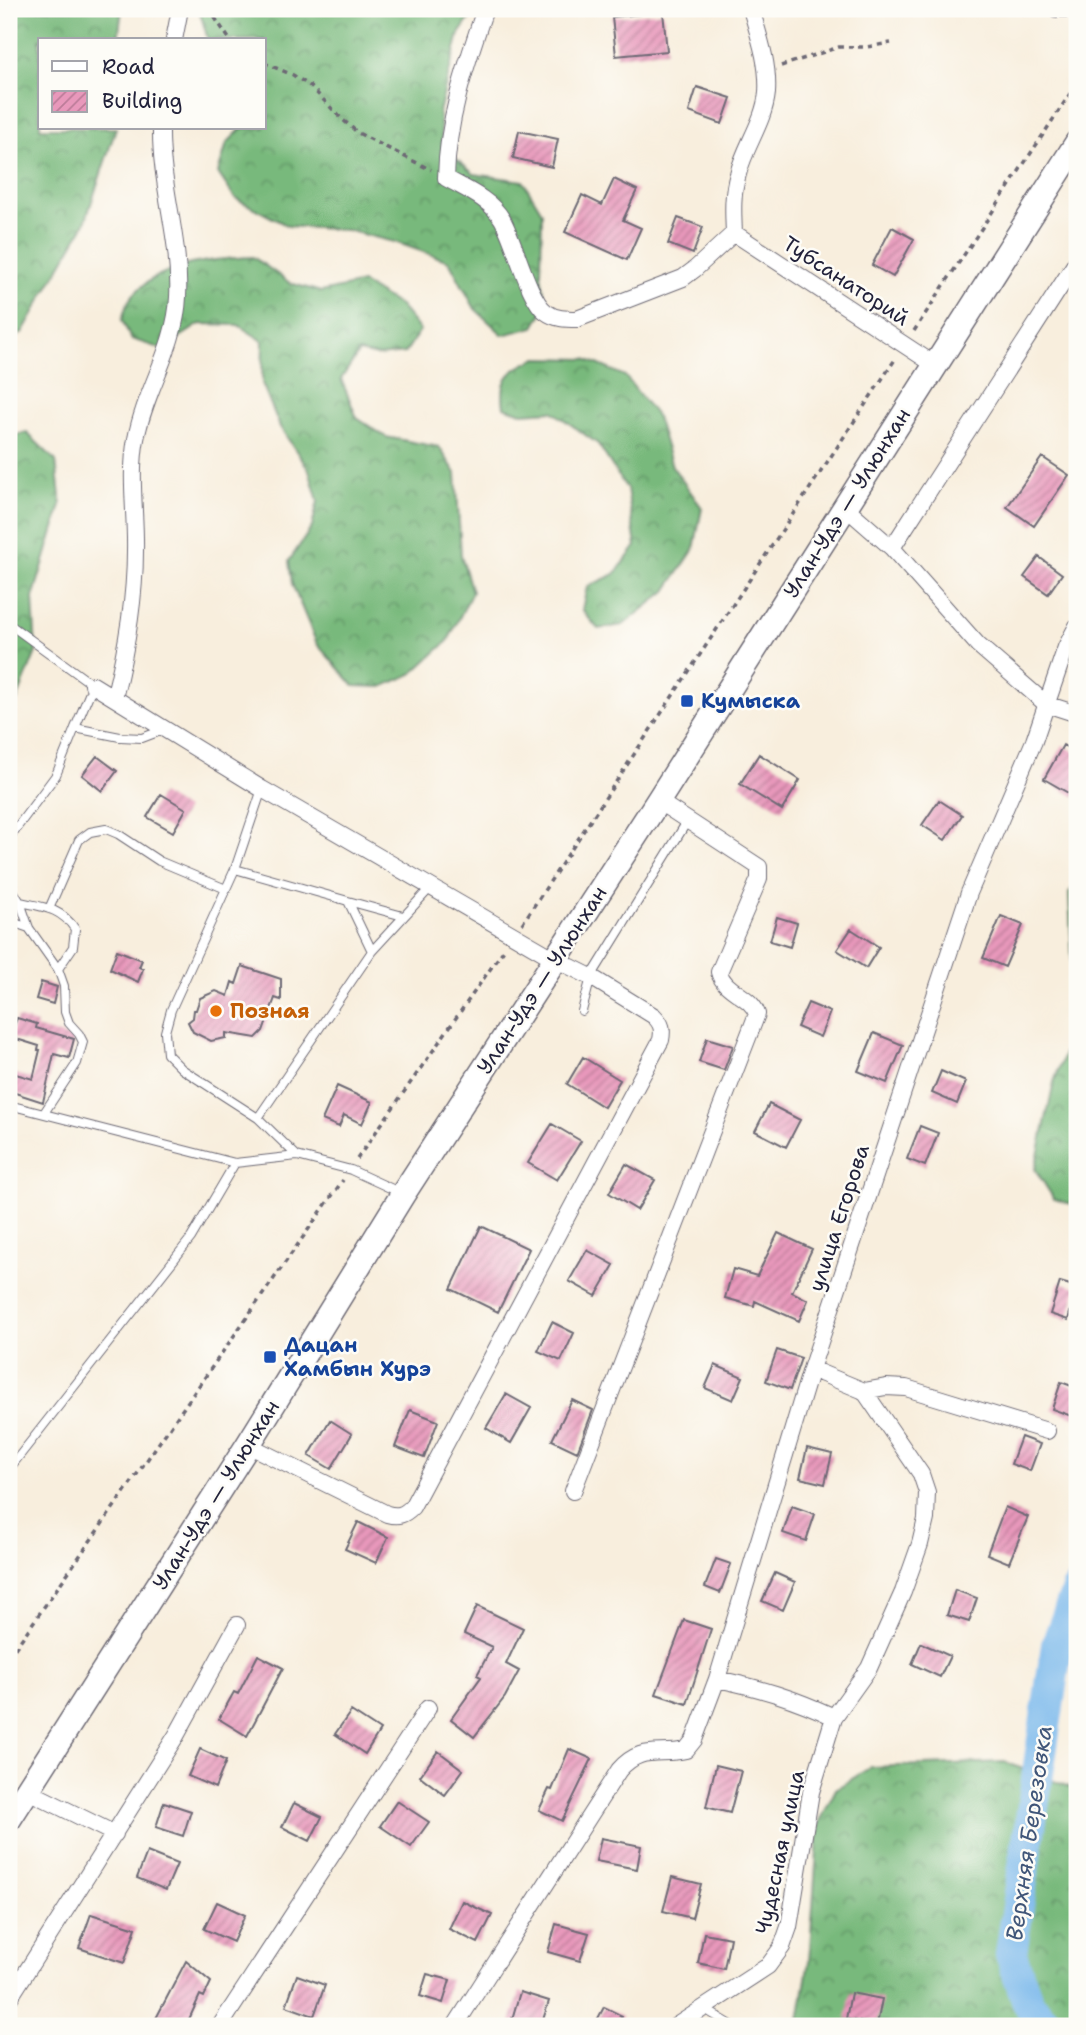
<svg xmlns="http://www.w3.org/2000/svg" width="1086" height="2035" font-family="'Shantell Sans',sans-serif">
<style>
.forest{fill:url(#forest-crowns);stroke:#4d6e5c;stroke-width:2}
.lines{fill:none;stroke-linecap:round;stroke-linejoin:round}
.river{stroke:#78b7eb;stroke-width:32}
.building{fill:url(#building-hatch)}
.lane-casing{stroke:#6d6974;stroke-width:10}
.street-casing{stroke:#6d6974;stroke-width:18}
.primary-casing{stroke:#6d6974;stroke-width:27}
.path{stroke:#6d6974;stroke-width:3.5;stroke-dasharray:5 5;stroke-linecap:butt}
.lane{stroke:#fff;stroke-width:8}
.street{stroke:#fff;stroke-width:16}
.primary{stroke:#fff;stroke-width:24}
.transit-dot{fill:#1a4fb4;stroke:#fdfcf7;stroke-width:2.5}
.food-dot{fill:#e8710a;stroke:#fdfcf7;stroke-width:2.5}
.labels{text-anchor:middle;dominant-baseline:central;stroke-width:5;stroke-linejoin:round;paint-order:stroke}
.street-label{font-size:21px;fill:#22223b;stroke:#fdfcf7}
.transit-label{font-size:21px;font-weight:bold;fill:#164399;stroke:#fdfcf7;text-anchor:start}
.food-label{font-size:21px;font-weight:bold;fill:#c56008;stroke:#fdfcf7;text-anchor:start}
.water-label{font-size:23px;font-style:italic;fill:#405679;stroke:#fdfcf7}
</style>
<defs>
<pattern id="forest-crowns" width="20" height="18" patternUnits="userSpaceOnUse" patternTransform="scale(1.75)"><rect width="20" height="18" fill="#78b97c"/><path d="M2 6a3 3 0 1 1 6 0M12 15a3 3 0 1 1 6 0" fill="none" stroke="#629667"/></pattern>
<pattern id="building-hatch" width="6" height="6" patternUnits="userSpaceOnUse" patternTransform="scale(1.75)"><rect width="6" height="6" fill="#e898bb"/><path d="M-1 1l2-2M0 6l6-6M5 7l2-2" fill="none" stroke="#bc7c99"/></pattern>
</defs>
<rect width="100%" height="100%" fill="#fdfcf7"/>
<filter id="ink" filterUnits="userSpaceOnUse"><feTurbulence type="fractalNoise" baseFrequency=".0143" numOctaves="2"/><feDisplacementMap in="SourceGraphic" scale="14" xChannelSelector="R" yChannelSelector="G"/><feConvolveMatrix kernelMatrix="1 2 1 2 8 2 1 2 1" color-interpolation-filters="sRGB"/></filter>
<filter id="wash" filterUnits="userSpaceOnUse"><feTurbulence type="fractalNoise" baseFrequency=".00686" numOctaves="4" result="noise"/><feDisplacementMap in="SourceGraphic" scale="28" xChannelSelector="R" yChannelSelector="G"/><feGaussianBlur stdDeviation="1.57" result="paint"/><feColorMatrix in="noise" values="0 0 0 0 0 0 0 0 0 0 0 0 0 0 0 0 0 1.4 0 .05"/><feComposite in="paint" operator="in"/></filter>
<g filter="url(#wash)">
<rect width="100%" height="100%" fill="#f8eedd"/>
<path class="forest" d="M9,9H122L118,40H40V128H116L84,225L22,333L9,341Z
M199,9H476L459,34L439,112L443,148L474,174L523,181L542,212L541,274L546,306L534,327L503,335L475,309L449,261L398,243L346,230L288,226L235,198L218,173L227,143L242,128H264V40H208Z
M253,257L290,283L321,292L362,283L400,306L420,330L405,353L378,356L359,352L341,379L357,418L386,437L439,447L456,473L461,555L472,592L448,641L412,674L382,687L354,686L317,644L292,584L289,561L312,527L318,501L309,470L280,427L262,383L263,341L238,325L200,324L162,349L131,339L122,320C124,314 126,304 130,299C157,263 211,259 253,257Z
M537,358L586,359L625,376L657,417L672,466L702,508L694,549L666,591L623,625L598,629L582,610L587,587L615,574L636,546L627,489L598,444L552,411L522,413L504,407C499,375 512,370 537,358Z
M27,433L56,461L61,505L33,598L36,652L16,702L9,710V436Z
M1077,883V1206L1054,1199L1035,1169L1054,1082L1075,1024L1069,893Z
M1005,1762L1077,1790V2026H798L809,1961L819,1823L836,1789L871,1767Z"/>
<g class="lines">
<path class="river" d="M1050,2026L1029,2005L1011,1954L1057,1645L1077,1590"/>
</g>
<g id="blocks">
<path class="building" d="M663,12L667,51L616,56L612,17Z
M697,87L731,98L722,124L689,112Z
M519,131L558,139L552,167L513,158Z
M614,179L637,190L623,220L641,228L627,260L565,232L582,195L602,205Z
M678,218L703,227L693,254L668,244Z
M892,227L914,239L893,277L872,265Z
M1042,457L1069,475L1034,526L1007,507Z
M1039,557L1062,574L1048,594L1024,577Z
M1063,745L1077,753V798L1044,779Z
M759,754L800,780L782,810L740,784Z
M97,756L117,771L102,791L82,775Z
M161,794L186,809L173,832L147,817Z
M939,800L962,815L945,840L922,825Z
M1001,916L1023,925L1005,967L983,958Z
M777,917L797,923L790,947L770,941Z
M851,929L879,947L866,968L837,950Z
M117,950L142,960L139,967L143,969L138,982L110,969Z
M242,966L281,979V1000L275,998L263,1031L256,1038L226,1033V1038L211,1041L193,1032L188,1022L193,1018L194,1010H196L200,998L216,991L228,996L232,982L236,984Z
M41,982L57,987L53,1004L36,999Z
M808,1003L830,1012L820,1037L797,1027Z
M17,1018L37,1024L36,1028L74,1039L69,1058L54,1054L43,1102L9,1091V1072L33,1079L40,1050H38L39,1046L10,1037Z
M874,1033L903,1045L887,1083L858,1071Z
M707,1038L733,1046L724,1070L699,1062Z
M583,1057L620,1080L604,1107L567,1084Z
M941,1071L966,1082L957,1104L932,1093Z
M337,1086L372,1102L362,1124L344,1115L339,1127L322,1120Z
M769,1104L800,1120L786,1147L755,1131Z
M552,1124L581,1141L557,1180L528,1163Z
M920,1126L938,1133L925,1166L907,1159Z
M626,1164L655,1180L637,1210L609,1193Z
M481,1226L529,1249L498,1312L451,1289Z
M778,1233L812,1249L792,1292L808,1300L799,1321L755,1301L754,1306L725,1298L733,1269L757,1276Z
M587,1250L614,1265L596,1296L569,1281Z
M1060,1282L1077,1287L1068,1320L1050,1314Z
M552,1322L574,1333L561,1361L538,1351Z
M777,1350L801,1358L790,1390L766,1381Z
M715,1365L743,1377L733,1400L705,1388Z
M1061,1382L1077,1388V1418L1052,1409Z
M506,1394L531,1408L511,1443L486,1428Z
M572,1400L593,1410L577,1452L552,1440Z
M410,1410L438,1421L424,1458L395,1447Z
M330,1420L352,1434L331,1469L309,1456Z
M1021,1437L1040,1444L1030,1471L1011,1464Z
M807,1448L832,1454L825,1484L800,1478Z
M792,1506L815,1514L806,1541L783,1533Z
M1005,1507L1028,1517L1009,1563L987,1554Z
M358,1522L388,1537L376,1563L345,1549Z
M716,1559L731,1564L720,1593L705,1587Z
M775,1573L795,1582L783,1610L762,1601Z
M955,1590L977,1598L969,1622L947,1615Z
M477,1606L523,1628L506,1664L519,1671L505,1697L474,1737L451,1719L481,1677L477,1675L492,1647L464,1634Z
M684,1620L711,1629L687,1704L656,1694Z
M921,1643L950,1656L940,1677L912,1664Z
M258,1655L283,1668L247,1736L219,1719L234,1692L238,1694Z
M351,1711L380,1730L365,1754L335,1734Z
M200,1749L226,1761L215,1788L188,1776Z
M569,1749L592,1759L562,1821L539,1810L549,1789L552,1790Z
M438,1751L463,1770L445,1795L420,1776Z
M716,1765L741,1771L730,1813L706,1807Z
M397,1801L429,1822L411,1847L380,1826Z
M164,1802L191,1811L183,1836L156,1827Z
M294,1803L322,1817L310,1841L282,1827Z
M601,1838L641,1846L637,1869L596,1861Z
M147,1852L177,1864L166,1890L137,1878Z
M672,1877L701,1884L692,1918L663,1911Z
M462,1901L492,1915L478,1943L449,1929Z
M217,1902L245,1915L233,1942L204,1929Z
M91,1914L136,1928L124,1963L79,1948Z
M556,1924L589,1933L580,1961L548,1952Z
M704,1933L730,1938L724,1969L698,1963Z
M186,1961L211,1982L204,1997L200,1995L186,2026H152Z
M427,1974L450,1980L443,2003L420,1996Z
M297,1975L325,1985L314,2016L286,2006Z
M520,1992L549,2001L541,2026H510Z
M851,1993L882,1999L877,2025L846,2019Z
M604,2007L622,2016L617,2026H594Z"/>
</g>
</g>
<g filter="url(#ink)">
<use href="#blocks" fill-opacity="0" stroke="#6d6974" stroke-width="2"/>
<g class="lines">
<defs>
<path id="lane" d="M9,624L93,685L75,728L120,737L142,738L163,730
M9,838L56,775L75,728
M235,869L171,1010L165,1032L167,1054L182,1069L258,1118L297,1156L351,1170L401,1193
M9,884L20,902L29,928L58,969L64,986L65,1012L69,1023L79,1034L83,1042L77,1063L44,1113
M348,901L403,916
M20,902C44,907 61,908 75,929L73,947L58,969
M49,909L79,840L90,832L106,829L118,834L159,861L226,889
M9,921L29,928
M372,951L431,887
M582,1011L591,977L688,820
M9,1105L235,1163L297,1156
M258,1118L372,951L348,901L235,869L262,789
M9,1469L191,1238L235,1163
M703,2008L733,2026"/>
<path id="street" d="M485,9C466,65 447,119 446,178C465,189 490,199 502,219C515,241 528,299 546,312C555,319 566,319 577,319L683,278L695,269L734,233
M751,9C759,36 769,64 767,93C764,122 745,146 738,174C732,194 733,212 734,233L935,365
M1056,9H1070
M174,40L180,9
M845,507L892,548L1077,261
M892,548L978,645L1046,704L1077,714
M93,685L262,789L555,959L591,977L654,1016C662,1024 663,1029 661,1040L412,1507C404,1515 398,1517 387,1514L248,1445
M114,698C126,651 135,601 135,551C136,515 129,475 136,439C145,390 176,347 178,297C181,240 160,185 161,128
M864,1391L886,1387L906,1388L1047,1431
M573,1491L757,1014C751,995 724,992 719,972L759,879V867L658,801
M717,1679C760,1688 794,1698 834,1717L869,1668L903,1592L920,1544L926,1519L927,1492L921,1474L864,1391L811,1369
M28,1791L115,1834
M9,1999L176,1736L237,1625
M220,2026L428,1708
M455,2026L619,1770C641,1745 657,1756 686,1750L694,1740L717,1679L811,1369L969,893L1034,741L1066,647L1077,626
M676,2026L768,1966L782,1947L789,1927L811,1792L834,1717"/>
<path id="primary" d="M9,1819L248,1445L403,1194L658,801L1077,143"/>
</defs>
<use href="#lane" class="lane-casing"/>
<use href="#street" class="street-casing"/>
<use href="#primary" class="primary-casing"/>
<path class="path" d="M209,9L230,40
M264,63L293,75L310,86L342,119L358,133L431,170
M781,66L839,47H866L891,43
M914,331L1077,83
M522,924L896,358
M357,1159L505,948
M9,1657L343,1180"/>
<use href="#lane" class="lane"/>
<use href="#street" class="street"/>
<use href="#primary" class="primary"/>
</g>
</g>
<g class="transit-dot">
<rect x="680" y="694" width="14" height="14" rx="3.5"/>
<rect x="263" y="1350" width="14" height="14" rx="3.5"/>
</g>
<circle class="food-dot" cx="216" cy="1011" r="7"/>
<g class="labels">
<g class="street-label">
<text transform="translate(846 281) rotate(33)">Тубсанаторий</text>
<text transform="translate(847 503) rotate(-58)">Улан-Удэ — Улюнхан</text>
<text transform="translate(542 980) rotate(-57)">Улан-Удэ — Улюнхан</text>
<text transform="translate(839 1218) rotate(-72)">улица Егорова</text>
<text transform="translate(216 1495) rotate(-58)">Улан-Удэ — Улюнхан</text>
<text transform="translate(780 1852) rotate(-78)">Чудесная улица</text>
</g>
<g class="transit-label">
<text x="701" y="701">Кумыска</text>
<text x="284" y="1345">Дацан<tspan x="284" dy="24">Хамбын Хурэ</tspan></text>
</g>
<g class="food-label">
<text x="230" y="1011">Позная</text>
</g>
<g class="water-label">
<text transform="translate(1029 1833) rotate(-82)">Верхняя Березовка</text>
</g>
</g>
<rect width="1086" height="2035" fill="none" stroke="#fdfcf7" stroke-width="35"/>
<rect x="38" y="38" width="228" height="91" fill="#fdfcf7" stroke="#a5a5ac" stroke-width="2"/>
<rect x="52" y="61" width="35" height="10" fill="#ffffff" stroke="#a5a5ac" stroke-width="2"/>
<text x="102" y="74" font-size="21" fill="#22223b">Road</text>
<rect x="52" y="91" width="35" height="21" fill="url(#building-hatch)" stroke="#a5a5ac" stroke-width="2"/>
<text x="102" y="108" font-size="21" fill="#22223b">Building</text>
</svg>
